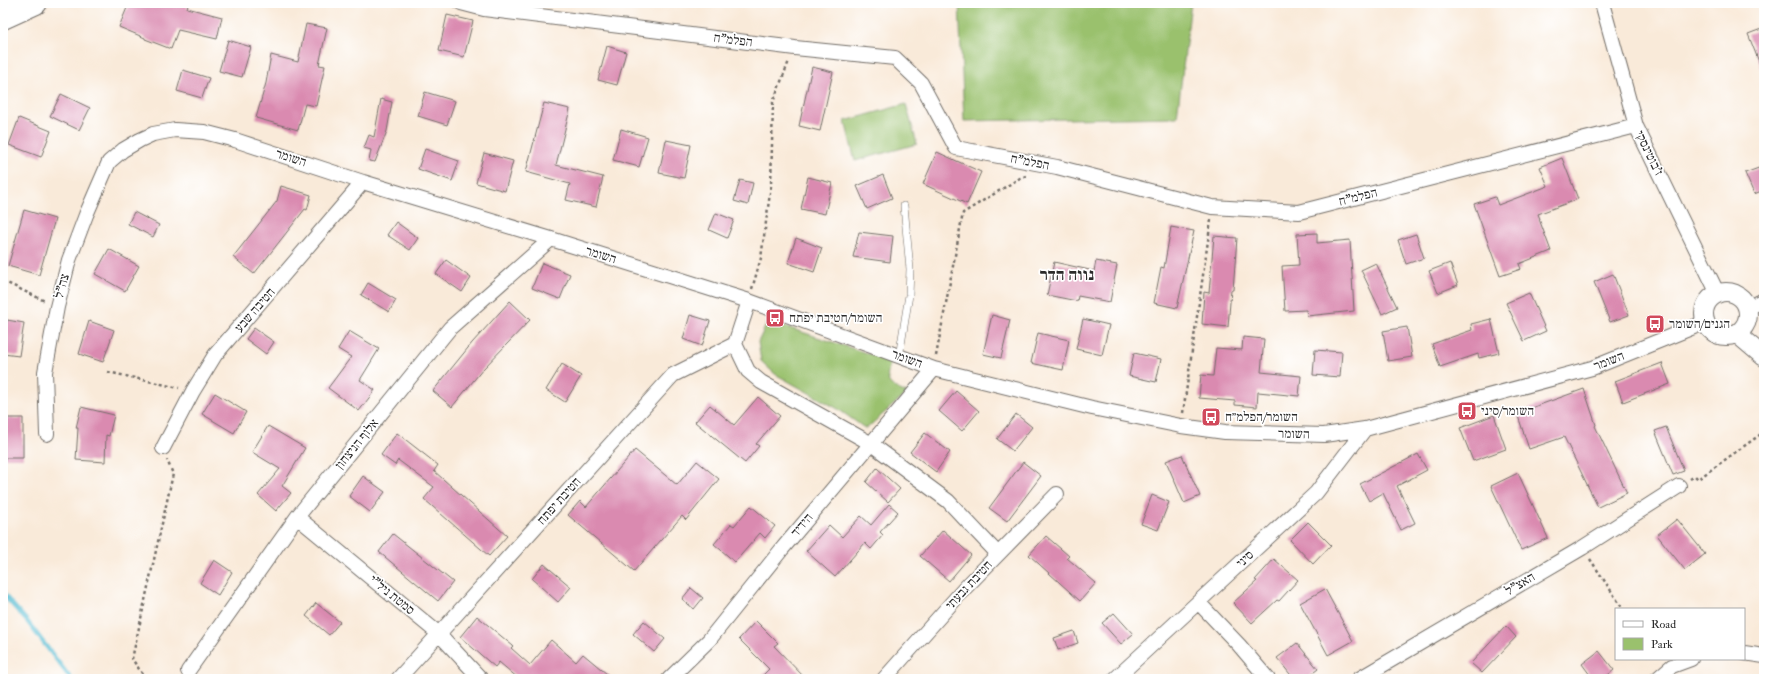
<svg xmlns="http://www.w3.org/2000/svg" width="1767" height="682" font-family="'IM FELL Double Pica','Frank Ruhl Libre',serif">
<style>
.green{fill:#9ac16d;stroke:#62764c}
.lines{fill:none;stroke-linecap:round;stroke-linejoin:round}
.stream{stroke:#54bcd1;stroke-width:4.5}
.building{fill:#da8ab0}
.service-casing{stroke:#736e68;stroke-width:8}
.minor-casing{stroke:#736e68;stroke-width:16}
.tertiary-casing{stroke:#736e68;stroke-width:20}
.trunk-casing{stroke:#736e68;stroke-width:24}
.path{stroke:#736e68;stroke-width:2.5;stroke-dasharray:3 3;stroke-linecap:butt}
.service{stroke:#fff;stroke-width:7}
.minor{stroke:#fff;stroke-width:14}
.tertiary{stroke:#fff;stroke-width:18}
.trunk{stroke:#fff;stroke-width:22}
.labels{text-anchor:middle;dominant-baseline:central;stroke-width:3.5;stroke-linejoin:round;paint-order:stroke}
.street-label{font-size:13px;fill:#2b2b2b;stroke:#fff}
.poi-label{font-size:13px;fill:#2b2b2b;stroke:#fff;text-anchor:start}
.district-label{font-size:17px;font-weight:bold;fill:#2b2b2b;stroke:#fff}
</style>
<rect width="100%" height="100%" fill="#fff"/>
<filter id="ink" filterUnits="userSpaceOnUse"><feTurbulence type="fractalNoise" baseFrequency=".025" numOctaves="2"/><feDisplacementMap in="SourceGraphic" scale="8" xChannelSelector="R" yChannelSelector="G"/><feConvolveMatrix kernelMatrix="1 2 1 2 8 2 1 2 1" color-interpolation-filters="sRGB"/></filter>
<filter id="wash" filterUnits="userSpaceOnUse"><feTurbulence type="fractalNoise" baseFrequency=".012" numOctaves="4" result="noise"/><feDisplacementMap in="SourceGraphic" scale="16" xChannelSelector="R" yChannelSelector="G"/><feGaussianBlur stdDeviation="0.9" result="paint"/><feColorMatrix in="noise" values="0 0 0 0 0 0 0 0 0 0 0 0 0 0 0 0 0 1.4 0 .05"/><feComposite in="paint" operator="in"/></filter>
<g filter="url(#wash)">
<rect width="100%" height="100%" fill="#f9ead9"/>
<path class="green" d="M959,3H1191L1177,117L964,121Z
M906,104L917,144L855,161L845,121Z
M768,321L891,361C884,381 887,385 907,393L866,429L838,409L775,374L761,361L758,342Z"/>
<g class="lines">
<path class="stream" d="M3,594L27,621L71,679"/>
</g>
<g id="blocks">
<path class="building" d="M129,3H149L157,6L158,3H189L187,8L222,17L217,39L178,30L171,49L145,39V38L119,27Z
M447,15L473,21L464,57L439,51Z
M306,24L327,28L319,65L325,66L316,106L305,104L298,130L256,118L266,83L271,55L298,62Z
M1764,28V72H1763L1748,34Z
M228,40L251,47L242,77L219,71Z
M607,46L626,52L617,85L598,80Z
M812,67L833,72L820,131L799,126Z
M183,70L209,78L202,98L177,91Z
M425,92L455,101L447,125L418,116Z
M61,94L90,108L79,130L50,116Z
M381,99L392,102L387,131L375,162L369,161L371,150L364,148L369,135L374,137Z
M544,103L570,109L556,165L603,177L596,207L566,200L570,184L526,172Z
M19,118L51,131L41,157L9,145Z
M621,129L648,137L639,167L613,160Z
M666,140L691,145L684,178L659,173Z
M425,149L459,161L452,181L418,169Z
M937,152L981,172L967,204L923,184Z
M484,153L513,161L505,191L476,183Z
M1562,158L1578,199L1538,214L1540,219H1539L1551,251L1519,264L1521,269L1500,276L1474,204L1495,197L1498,205L1548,186L1540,167Z
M1764,166V190L1754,194L1745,173Z
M883,175L892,198L867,209L857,186Z
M808,177L832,183L825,214L801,209Z
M740,180L753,183L748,205L734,201Z
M281,186L311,195L307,210L305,209L254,274L233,257L277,201Z
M24,210L55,219L39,275L8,266Z
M134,212L159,225L153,237L128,224Z
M716,213L734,220L727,238L709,230Z
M396,222L418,238L410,250L387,235Z
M1171,227L1194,231L1177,308L1154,303L1161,267L1164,268Z
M859,232L893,236L890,262L853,257Z
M1317,233V243L1350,240L1354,311L1307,316L1306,310L1285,311L1282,266L1299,265L1297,234Z
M1416,234L1424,258L1406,264L1398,240Z
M1214,236L1237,238L1233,290H1231L1228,327L1202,324L1204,292L1209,293Z
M796,238L822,248L814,272L788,263Z
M109,249L139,266L125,291L95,274Z
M446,260L471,278L462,292L436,274Z
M1096,261L1117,265L1110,302L1078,296L1077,301L1047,295L1054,262L1094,271Z
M542,263L570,274L560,299L532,288Z
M1376,263L1397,307L1382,314L1361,270Z
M1450,263L1458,285L1438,293L1429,271Z
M1613,274L1629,315L1610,322L1594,282Z
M368,283L396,300L389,312L361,295Z
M1529,293L1546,331L1524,341L1506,303Z
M510,301L530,320L483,369L452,407L433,391L472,343Z
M690,315L710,321L702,346L683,339Z
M992,315L1010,320L1001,358L983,354Z
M1083,319L1109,325L1102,355L1076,349Z
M1491,319L1499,353L1479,358L1478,354L1440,367L1432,344L1472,330L1471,324Z
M7,320L24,323L19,356L3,354Z
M89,321L114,330L103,362L79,354Z
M1407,327L1412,357L1388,361L1383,331Z
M254,328L274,342L266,354L246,339Z
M349,331L379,349L360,380L375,390L359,411L328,388L351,357L338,349Z
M1038,333L1069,340L1063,370L1031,363Z
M1243,337L1264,339L1261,372L1301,376L1299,396L1258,392L1257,407L1235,405V401L1199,398L1201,375L1213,376L1216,348L1242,350Z
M1315,350L1342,352L1340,377L1313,375Z
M1134,353L1161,359L1156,382L1129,376Z
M1662,363L1670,384L1623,402L1615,381Z
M562,364L581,376L565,402L546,390Z
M1584,389L1596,425L1595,426L1627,493L1598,507L1564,437L1529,449L1517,413Z
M956,391L979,411L962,431L939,411Z
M215,393L246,412L234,433L202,414Z
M758,397L780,416L756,444L759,446L745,463L695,422L710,405L734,425Z
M81,407L114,415L109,436L106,435L105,462L76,460L78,428H76Z
M1016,414L1032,427L1013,451L997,439Z
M1494,415L1506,449L1473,461L1460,428Z
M3,418H23V458H3Z
M268,426L305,448L282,486L291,493L276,511L258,495L280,469L252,452Z
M1666,427L1684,471L1673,475L1655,431Z
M397,433L438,465L434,471L507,536L489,556L424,499L434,487L398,460L395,465L381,455Z
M925,433L950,452L936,472L910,452Z
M635,450L677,485L697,461L719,479L686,520L682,516L634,571L568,515L580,501L586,507Z
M1418,454L1427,470L1397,486L1415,523L1401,530L1383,493L1369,501L1360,484Z
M1182,455L1200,496L1184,503L1166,461Z
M1023,462L1041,476L1007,521L989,508Z
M877,468L900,489L888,502L866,482Z
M1518,473L1548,538L1521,550L1491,486Z
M363,476L385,492L370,512L349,496Z
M1152,495L1169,502L1158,530L1141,524Z
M889,504L898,512L880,532L883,535L871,549L865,543L835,577L806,551L829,525L842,537L861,516L871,525Z
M751,506L775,526L765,538L760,533L735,562L714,544L731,524L734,526Z
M1677,519L1705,554L1685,570L1657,535Z
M1308,522L1331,545L1313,564L1290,540Z
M943,530L971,555L949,581L920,556Z
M393,534L453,582L438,601L379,552Z
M1046,536L1069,556L1067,558L1096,583L1080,601L1029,555Z
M1274,559L1298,580L1279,601L1277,600L1252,623L1233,603L1257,581L1255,580Z
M214,560L232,572L218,595L200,583Z
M544,564L571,587L558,602L532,579Z
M691,588L703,598L694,609L682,599Z
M1325,589L1353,641L1328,655L1300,603Z
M316,603L340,622L329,635L306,616Z
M1114,613L1133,634L1121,644L1102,623Z
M477,616L513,646L511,648L530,665L551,640L576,662L583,654L613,679H519L499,662L495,667L460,637Z
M644,621L665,639L654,652L633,634Z
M756,621L778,643L774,646L806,679H759L769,669L739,639Z
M1506,626L1516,637L1482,673L1471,663Z
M1074,631L1078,643L1058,650L1054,638Z
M1297,643L1318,669L1305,679H1294L1277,658Z
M1599,651L1614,670L1603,679H1593L1582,664Z"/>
</g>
</g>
<g filter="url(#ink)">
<use href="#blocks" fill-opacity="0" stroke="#736e68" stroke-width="1"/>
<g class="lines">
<defs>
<path id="service" d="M899,357L909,295L910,269L904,206"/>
<path id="minor" d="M461,3L484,9L795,48L895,58L921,83L956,148L1057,167L1212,207L1299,212L1636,126
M1602,3L1636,126L1718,294
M749,301L735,344L748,371L761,382L870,443L948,501L998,554
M1748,308L1764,300
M47,434L45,372L57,307L69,260L86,215L109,162L123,150L140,140L153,134L175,130L204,132L235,140L363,182L551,239L749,301L934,369L1092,408L1181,426L1225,432L1324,435L1365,429L1592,368L1706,322
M163,448L193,391L215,355L363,182
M297,517L439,634L481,679
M1198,602L1239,645L1268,679
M1744,653L1764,656
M188,671L297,517L450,328L551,239
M398,679L673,375L735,344
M669,679L709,640L782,549L934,369
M884,679L965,588L1057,494
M1115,679L1316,493L1365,429
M1359,679L1582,548L1679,486
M1657,679L1672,666L1691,659"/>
<path id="tertiary" d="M1704 314a22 22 0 1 1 44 0a22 22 0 1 1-44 0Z
M1737,334L1764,357"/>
<path id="trunk" d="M3,18L36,3"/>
</defs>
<use href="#service" class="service-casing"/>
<use href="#minor" class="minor-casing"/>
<use href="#tertiary" class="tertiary-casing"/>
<use href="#trunk" class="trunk-casing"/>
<path class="path" d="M3,281L45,301
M752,289L761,258L771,186L773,102L789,61
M936,356L963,213L1020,178L1026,176
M108,372L179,388
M1183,413L1211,220
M1690,479L1695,476L1698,479L1764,432
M1590,559L1623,609
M146,679L132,659L173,474L167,460"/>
<use href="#service" class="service"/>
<use href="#minor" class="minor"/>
<use href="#tertiary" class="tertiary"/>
<use href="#trunk" class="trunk"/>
</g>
</g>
<defs>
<symbol id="bus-square" viewBox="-11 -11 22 22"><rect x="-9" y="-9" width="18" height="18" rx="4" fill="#d1495b" stroke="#fff"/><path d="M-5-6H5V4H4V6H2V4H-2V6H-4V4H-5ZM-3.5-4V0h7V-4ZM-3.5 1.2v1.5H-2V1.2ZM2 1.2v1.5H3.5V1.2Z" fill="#fff"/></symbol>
</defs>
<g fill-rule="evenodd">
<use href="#bus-square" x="764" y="307" width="22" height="22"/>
<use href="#bus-square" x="1644" y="313" width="22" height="22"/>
<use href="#bus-square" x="1456" y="400" width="22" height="22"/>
<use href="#bus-square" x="1200" y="406" width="22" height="22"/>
</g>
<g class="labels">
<g class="street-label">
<text transform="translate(733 40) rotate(7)">הפלמ"ח</text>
<text transform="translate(1649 153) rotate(64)">ז'בוטינסקי</text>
<text transform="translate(291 158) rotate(18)">השומר</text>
<text transform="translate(1030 162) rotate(11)">הפלמ"ח</text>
<text transform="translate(1358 197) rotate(-14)">הפלמ"ח</text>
<text transform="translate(601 255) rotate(17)">השומר</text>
<text transform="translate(62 286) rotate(-75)">צה"ל</text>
<text transform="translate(255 310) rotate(-49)">חטיבה שבע</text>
<text transform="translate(907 359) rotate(20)">השומר</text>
<text transform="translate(1609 361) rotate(-21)">השומר</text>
<text transform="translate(1294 434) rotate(1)">השומר</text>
<text transform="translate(357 444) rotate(-51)">אלוף הניצחון</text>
<text transform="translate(559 501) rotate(-48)">חטיבת יפתח</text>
<text transform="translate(802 525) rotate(-50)">הידיד</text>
<text transform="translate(1245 559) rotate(-43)">סיני</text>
<text transform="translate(1520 584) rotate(-31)">האצ"ל</text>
<text transform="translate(969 585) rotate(-47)">חטיבת גבעתי</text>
<text transform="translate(392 595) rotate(39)">סמטת ניל"י</text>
</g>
<g class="poi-label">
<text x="789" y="318">השומר/חטיבת יפתח</text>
<text x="1669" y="324">הגנים/השומר</text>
<text x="1481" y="411">השומר/סיני</text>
<text x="1225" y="417">השומר/הפלמ״ח</text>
</g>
<g class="district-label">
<text x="1067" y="274">נווה הדר</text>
</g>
</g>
<rect width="1767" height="682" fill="none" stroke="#fff" stroke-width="16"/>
<rect x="1615" y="608" width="130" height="52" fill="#ffffff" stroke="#aaaaaa"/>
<rect x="1623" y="621" width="20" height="6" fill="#ffffff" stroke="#aaaaaa"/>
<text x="1651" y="628" font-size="12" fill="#2b2b2b">Road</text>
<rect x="1623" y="638" width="20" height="12" fill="#9ac16d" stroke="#aaaaaa"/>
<text x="1651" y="648" font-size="12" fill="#2b2b2b">Park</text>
</svg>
